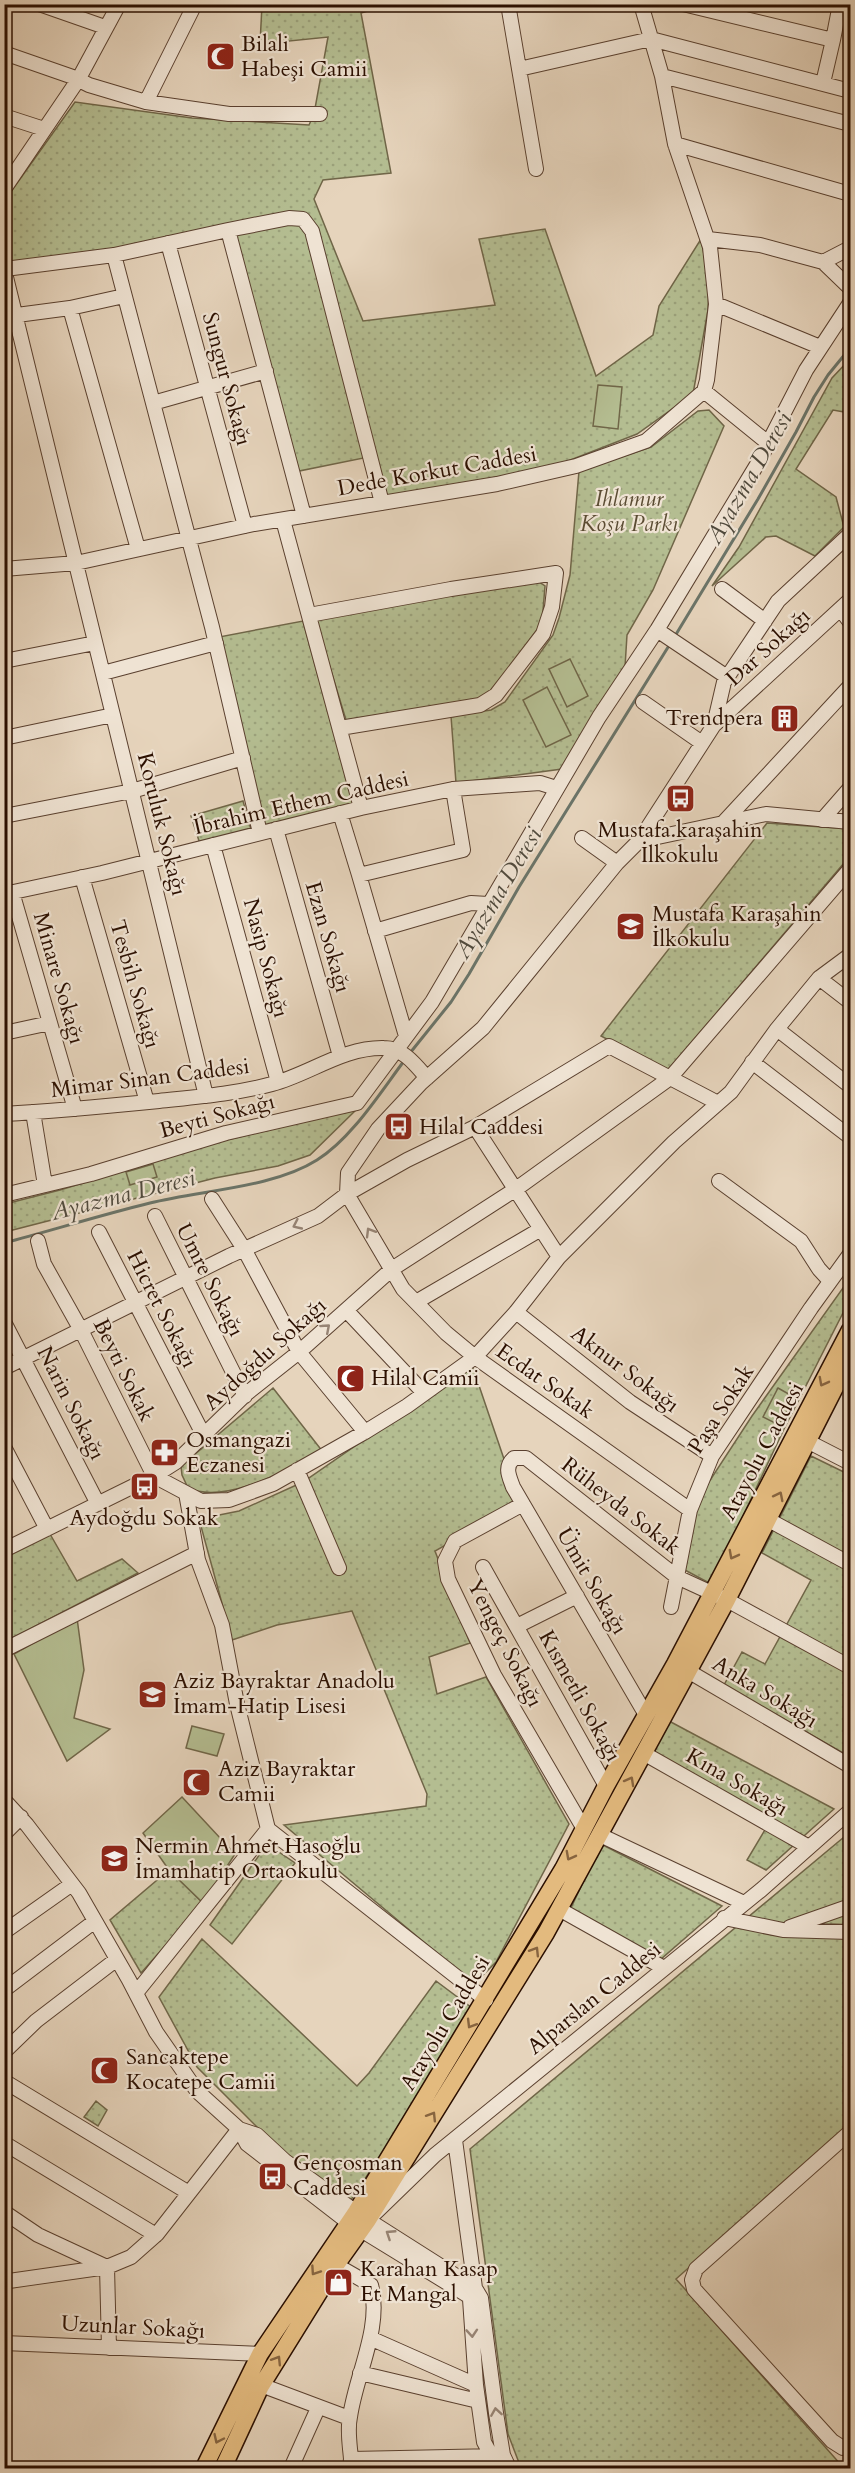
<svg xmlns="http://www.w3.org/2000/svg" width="855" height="2473" font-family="Cardo,serif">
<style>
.grass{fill:url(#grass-dots);stroke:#706648;stroke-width:1.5}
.pitch{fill:#b4bd91;stroke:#706648;stroke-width:1.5}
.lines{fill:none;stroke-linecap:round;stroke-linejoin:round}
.stream{stroke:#6b7468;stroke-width:3}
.minor-casing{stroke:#5a402f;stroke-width:16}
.major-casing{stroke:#2b0f00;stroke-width:19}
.minor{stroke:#efe3d3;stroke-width:14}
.major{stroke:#e3ba7e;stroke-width:16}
.oneway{stroke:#978474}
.oneway2{stroke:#87643f}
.labels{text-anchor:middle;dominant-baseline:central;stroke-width:4.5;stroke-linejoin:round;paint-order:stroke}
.poi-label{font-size:22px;fill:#2b0f00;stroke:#efe3d3;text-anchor:start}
.street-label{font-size:22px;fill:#2b0f00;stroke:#efe3d3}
.park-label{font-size:22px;font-style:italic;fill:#5b4c33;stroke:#efe3d3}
.water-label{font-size:24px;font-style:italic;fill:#504a3d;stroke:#efe3d3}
</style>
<defs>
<pattern id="grass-dots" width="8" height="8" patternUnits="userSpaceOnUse" patternTransform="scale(1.5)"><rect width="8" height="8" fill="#b4bd91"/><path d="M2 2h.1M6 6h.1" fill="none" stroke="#9ba17b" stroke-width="1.8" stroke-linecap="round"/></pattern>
</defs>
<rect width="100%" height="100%" fill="#e6d4bc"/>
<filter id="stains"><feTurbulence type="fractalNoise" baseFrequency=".00333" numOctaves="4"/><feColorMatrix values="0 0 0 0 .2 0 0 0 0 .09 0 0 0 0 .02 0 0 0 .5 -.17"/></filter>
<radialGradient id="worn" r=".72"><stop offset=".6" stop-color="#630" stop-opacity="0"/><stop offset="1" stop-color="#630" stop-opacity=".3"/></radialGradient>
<path class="grass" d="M262,5H388L361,13L391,173L323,180L314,199L363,321L495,305L479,239L545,229L596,376L653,335L659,306L701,239L709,280L708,310L693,394L637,434L550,468L386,496L373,456L299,471L236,235L87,257L5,262V200L75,102L192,118L309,125L314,114L328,37L260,44Z
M850,359V413L833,410L796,469L836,497L844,527L815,556L776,536L766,537L712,586L739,547L832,378Z
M709,410L724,426L653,590L627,635L625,667L562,769L456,783L451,716L491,710L505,702L553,635L559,618L570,575L579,471L651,447L698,411Z
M536,580L545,586L542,623L494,689L482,698L346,720L315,618Z
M303,621L353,803L262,827L219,637Z
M243,801L252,833L201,847L191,816Z
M767,823L850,829V856L667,1071L601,1036Z
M357,1109L310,1155L278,1166L215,1178L5,1232V1204L60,1190L214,1143Z
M850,1278V1299L784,1429L711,1584L683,1569L701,1494L752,1416Z
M472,1365L519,1503L435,1551L470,1643L429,1657L437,1694L486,1677L569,1824L496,1962L474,1984L284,1825L426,1806L427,1794L352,1611L277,1625L232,1640L199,1519L239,1511L303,1482Z
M273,1388L323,1452C288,1469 226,1505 188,1488L182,1475L181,1466Z
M811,1456L850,1475V1555L844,1565L850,1569V1757L724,1685L742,1652L765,1664L811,1580L762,1553Z
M50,1534L77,1581L122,1559L138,1573L5,1642V1557Z
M669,1721L834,1809L766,1870L747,1860L772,1818L651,1752Z
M850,1832V2125L676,2279L842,2466L850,2459V2468H521L508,2434L470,2149Z
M267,1844L295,1863L232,1944L210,1925Z
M601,1844L722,1906L661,1959L570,1910Z
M169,1870L203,1903L141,1973L110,1920Z
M202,1939L357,2086L369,2073L436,1981L476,2011L347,2206L270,2140L197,2067L159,1997Z
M96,2101L107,2110L98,2126L84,2117Z"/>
<path class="pitch" d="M598,385L622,387L618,429L593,426Z
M570,659L588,696L567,707L549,669Z
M547,687L571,735L546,747L523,700Z
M153,1164L157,1177L130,1185L126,1172Z
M778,1388L794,1397L779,1425L763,1417Z
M77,1618L84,1670L74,1718L110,1729L67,1761L14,1654Z
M192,1726L224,1734L217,1756L186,1748Z
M182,1797L235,1854L203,1903L169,1870L143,1833Z"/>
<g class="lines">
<path class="stream" d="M675,636L758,499L796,432L814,397L828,375L850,348
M410,1053L451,1002L469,974L519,887L670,644
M4,1243C53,1230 101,1215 150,1203C201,1190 273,1188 317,1160C351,1139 380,1093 404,1061"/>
<defs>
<path id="minor" d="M39,4L102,26
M508,4L536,169
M641,4L662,76L675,144L850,194
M683,4L833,40L823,83
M833,40L840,4
M4,53L73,77L89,85L146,102L229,114H320
M519,69L651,39L850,91
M662,76L850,124
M146,102L195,4
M4,116L41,128
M675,144L710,247L716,304
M4,189L78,80L119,4
M228,230L289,218L303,219L312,231L382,503
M708,239L760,245L823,262L850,288
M168,243L245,526
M114,255L212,627L260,833
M823,262L850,248
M4,269L206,1096
M5,269L114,255L228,230L304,516
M124,296L70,308L138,549
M17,315L70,308
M704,391L707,380L716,304L820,347
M153,403L266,371
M283,520L361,808
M4,569L76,563L254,524L497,484L576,466L646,441L704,391L768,443
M722,589L765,621
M841,610L850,622
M309,615L451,589L556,573L552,607L543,634L496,695L480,705L340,728
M657,630L727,677
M4,661L95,643
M103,673L216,643
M643,702L702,743
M714,725L850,600
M4,738L113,715
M340,813L359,875
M4,816L132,791L243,758
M822,820L850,788
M723,823L850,686
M276,829L340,1056
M582,838L617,863
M639,841L766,814L850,822
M213,845L278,1082
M82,877L147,1102
M12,892L75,1109
M4,894L102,873L361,808L453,789L540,783L556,788
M375,931L471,903L488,904
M819,978L850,1002
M777,1029L850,1086
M4,1033L50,1023
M406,1036L359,875L463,850L453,789
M752,1062L850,1137
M33,1112L45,1185
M4,1114C56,1111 108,1106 159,1101C196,1097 235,1094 272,1084C310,1074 343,1047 384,1048C403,1048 415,1064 427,1078
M475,1127L559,1257
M719,1181L801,1241L819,1269L830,1281
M347,1194L348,1173L378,1129L421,1083L483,1028L617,863L639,841L714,725L724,682L778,601L850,534
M347,1194L403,1289L446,1333L475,1357L690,1510
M4,1195L91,1174L226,1133L357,1103L432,1002L599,717L657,630L758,463L806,370L850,303
M212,1199L244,1249L299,1352L365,1432
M155,1216L245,1396
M99,1232L204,1436
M38,1241L44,1264L81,1330L154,1476L201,1501L229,1500L273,1484L365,1432L407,1406L475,1357L516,1312L559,1257L674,1142L731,1092L777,1029L819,978L850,955
M416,1302L541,1229
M346,1310L424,1393
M516,1312L630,1402L712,1456
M4,1322L98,1504
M4,1368L229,1256L318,1216L347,1194L407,1160L475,1127L609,1046L718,1103
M807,1441L850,1463
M4,1447L47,1529
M297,1470L339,1568
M523,1504L455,1541L445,1561L448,1579L494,1675L584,1829
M767,1519L850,1564
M4,1550L154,1476L176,1462L246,1394L299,1352L392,1269L516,1189L670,1078L850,869
M483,1567L606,1786
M671,1607L690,1510L712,1456L811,1308L850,1254
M517,1626L577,1596
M4,1650L197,1553
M688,1671L850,1766
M646,1715L513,1487C509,1476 504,1467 514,1458H526L677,1577L727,1600L850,1667
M645,1754L809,1847
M4,1800L27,1825L79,1893L129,1980L156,2032L197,2091L239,2129L247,2144L349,2223
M268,1829L486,2000
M4,1834L21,1817
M600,1835L744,1903
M559,1909L664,1968
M724,1918L783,1930L850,1932
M790,1927L850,1906
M4,1932L72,1884
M4,1990L95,1921
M136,1993L268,1829L237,1704L222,1625L198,1560L186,1493
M4,2052L36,2021L117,1959
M4,2081L189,2193
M239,2129L257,2135L285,2161L356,2212
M850,2132L696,2269L692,2280L694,2289L832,2441L843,2448L850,2447
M455,2140L475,2288L481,2298L496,2413L503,2455L509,2468
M4,2143L156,2235
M4,2212L38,2235L107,2267
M361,2230L467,2295L470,2299L476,2385L484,2442L498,2468
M336,2265L371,2285C382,2328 356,2374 350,2417C347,2430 350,2446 351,2459
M9,2281L107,2267
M475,2288L368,2220L435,2155L761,1890L850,1811
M370,2338L476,2385
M4,2343L260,2354
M109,2348L107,2267L131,2257L157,2234L239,2129
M360,2373L478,2401
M253,2382L349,2418
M291,2468L318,2408
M350,2468L351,2459L498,2456"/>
<path id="major" d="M204,2468L260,2354L356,2212L563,1869L606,1786L675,1664L850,1330
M223,2468L261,2386L336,2265L368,2220L546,1933L727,1600L850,1358"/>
</defs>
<use href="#minor" class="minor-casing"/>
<use href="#major" class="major-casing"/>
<use href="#minor" class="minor"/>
<use href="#major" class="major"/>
</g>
<defs><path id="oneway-chevron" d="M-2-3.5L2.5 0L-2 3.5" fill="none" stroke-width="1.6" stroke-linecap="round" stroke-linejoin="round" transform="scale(1.5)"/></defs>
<g class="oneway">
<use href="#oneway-chevron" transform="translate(297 1225) rotate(155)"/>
<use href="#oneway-chevron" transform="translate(370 1232) rotate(-121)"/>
<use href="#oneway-chevron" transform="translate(326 1328) rotate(-41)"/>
<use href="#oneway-chevron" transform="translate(390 2234) rotate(-147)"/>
<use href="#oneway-chevron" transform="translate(472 2333) rotate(86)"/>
<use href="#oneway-chevron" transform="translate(496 2412) rotate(-99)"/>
</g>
<g class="oneway2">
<use href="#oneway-chevron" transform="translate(823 1382) rotate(118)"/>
<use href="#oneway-chevron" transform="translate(779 1496) rotate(-63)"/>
<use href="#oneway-chevron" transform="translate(733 1555) rotate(118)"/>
<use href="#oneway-chevron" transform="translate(630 1781) rotate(-61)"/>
<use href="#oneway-chevron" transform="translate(570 1856) rotate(118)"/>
<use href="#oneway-chevron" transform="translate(535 1951) rotate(-58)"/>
<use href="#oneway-chevron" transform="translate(471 2024) rotate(121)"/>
<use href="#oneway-chevron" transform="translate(432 2116) rotate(-58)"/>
<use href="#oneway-chevron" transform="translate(315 2271) rotate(124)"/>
<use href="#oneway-chevron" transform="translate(277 2360) rotate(-58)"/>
<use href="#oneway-chevron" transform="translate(218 2439) rotate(115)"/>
</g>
<defs>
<symbol id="mosque-square" viewBox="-11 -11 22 22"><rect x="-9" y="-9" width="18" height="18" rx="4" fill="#8f2418" stroke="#efe3d3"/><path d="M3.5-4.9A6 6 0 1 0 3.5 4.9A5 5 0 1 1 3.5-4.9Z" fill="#fff"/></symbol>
<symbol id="building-square" viewBox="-11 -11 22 22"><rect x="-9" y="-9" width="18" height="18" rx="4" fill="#8f2418" stroke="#efe3d3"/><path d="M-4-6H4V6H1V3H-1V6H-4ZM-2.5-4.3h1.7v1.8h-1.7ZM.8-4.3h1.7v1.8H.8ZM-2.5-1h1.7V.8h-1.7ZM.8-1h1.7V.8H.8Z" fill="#fff"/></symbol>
<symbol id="bus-square" viewBox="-11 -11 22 22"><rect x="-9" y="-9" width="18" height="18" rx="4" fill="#8f2418" stroke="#efe3d3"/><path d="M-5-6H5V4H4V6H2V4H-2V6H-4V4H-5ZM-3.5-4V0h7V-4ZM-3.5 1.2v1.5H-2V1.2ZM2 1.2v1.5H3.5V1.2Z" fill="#fff"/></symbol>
<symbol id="school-square" viewBox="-11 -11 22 22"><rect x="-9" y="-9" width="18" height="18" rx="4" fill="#8f2418" stroke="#efe3d3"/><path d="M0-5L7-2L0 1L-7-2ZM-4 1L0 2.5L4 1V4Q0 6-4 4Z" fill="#fff"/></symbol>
<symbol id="pharmacy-square" viewBox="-11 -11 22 22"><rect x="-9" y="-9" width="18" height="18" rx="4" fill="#8f2418" stroke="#efe3d3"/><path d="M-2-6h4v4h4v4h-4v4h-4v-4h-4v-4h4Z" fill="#fff"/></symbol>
<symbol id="shop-square" viewBox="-11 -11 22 22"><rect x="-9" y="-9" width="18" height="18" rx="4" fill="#8f2418" stroke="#efe3d3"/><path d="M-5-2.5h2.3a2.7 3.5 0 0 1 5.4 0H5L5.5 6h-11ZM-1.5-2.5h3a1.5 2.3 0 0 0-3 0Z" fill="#fff"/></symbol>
</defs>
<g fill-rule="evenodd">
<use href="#mosque-square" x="204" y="40" width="33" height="33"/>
<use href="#building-square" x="768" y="702" width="33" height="33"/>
<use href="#bus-square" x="664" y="782" width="33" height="33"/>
<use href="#school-square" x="614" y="910" width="33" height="33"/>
<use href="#bus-square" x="382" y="1110" width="33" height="33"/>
<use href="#mosque-square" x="334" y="1362" width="33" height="33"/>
<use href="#pharmacy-square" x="148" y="1436" width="33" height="33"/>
<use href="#bus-square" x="128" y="1470" width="33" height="33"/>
<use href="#school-square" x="136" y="1678" width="33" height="33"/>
<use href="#mosque-square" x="180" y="1766" width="33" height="33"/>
<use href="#school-square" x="98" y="1842" width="33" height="33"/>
<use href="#mosque-square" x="88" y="2054" width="33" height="33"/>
<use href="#bus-square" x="256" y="2160" width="33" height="33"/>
<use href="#shop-square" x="322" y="2266" width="33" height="33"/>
</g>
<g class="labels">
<g class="poi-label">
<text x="241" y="44">Bilali<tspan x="241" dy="25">Habeşi Camii</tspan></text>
<text x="763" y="718" text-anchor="end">Trendpera</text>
<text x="680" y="830" text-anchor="middle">Mustafa.karaşahin<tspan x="680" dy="25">İlkokulu</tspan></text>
<text x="652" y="914">Mustafa Karaşahin<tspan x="652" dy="25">İlkokulu</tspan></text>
<text x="419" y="1127">Hilal Caddesi</text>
<text x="371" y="1378">Hilal Camii</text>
<text x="186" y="1440">Osmangazi<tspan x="186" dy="25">Eczanesi</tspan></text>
<text x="144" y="1518" text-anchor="middle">Aydoğdu Sokak</text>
<text x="173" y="1681">Aziz Bayraktar Anadolu<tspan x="173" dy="25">İmam-Hatip Lisesi</tspan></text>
<text x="218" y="1769">Aziz Bayraktar<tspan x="218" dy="25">Camii</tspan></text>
<text x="135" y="1846">Nermin Ahmet Hasoğlu<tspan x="135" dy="25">İmamhatip Ortaokulu</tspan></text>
<text x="126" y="2057">Sancaktepe<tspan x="126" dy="25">Kocatepe Camii</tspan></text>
<text x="293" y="2163">Gençosman<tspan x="293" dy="25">Caddesi</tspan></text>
<text x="360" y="2269">Karahan Kasap<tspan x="360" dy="25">Et Mangal</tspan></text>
</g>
<g class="street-label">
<text transform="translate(227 379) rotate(75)">Sungur Sokağı</text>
<text transform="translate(437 471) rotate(-10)">Dede Korkut Caddesi</text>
<text transform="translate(768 647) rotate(-42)">Dar Sokağı</text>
<text transform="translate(301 803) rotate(-13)">İbrahim Ethem Caddesi</text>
<text transform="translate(162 824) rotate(76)">Koruluk Sokağı</text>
<text transform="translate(328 937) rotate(74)">Ezan Sokağı</text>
<text transform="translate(266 958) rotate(75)">Nasip Sokağı</text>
<text transform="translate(59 978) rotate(74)">Minare Sokağı</text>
<text transform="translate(135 984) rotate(74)">Tesbih Sokağı</text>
<text transform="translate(150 1078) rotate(-7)">Mimar Sinan Caddesi</text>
<text transform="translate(217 1116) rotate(-15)">Beyti Sokağı</text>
<text transform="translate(210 1280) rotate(63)">Umre Sokağı</text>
<text transform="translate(162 1309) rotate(63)">Hicret Sokağı</text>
<text transform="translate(265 1354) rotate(-42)">Aydoğdu Sokağı</text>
<text transform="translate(625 1369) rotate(37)">Aknur Sokağı</text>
<text transform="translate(124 1370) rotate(64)">Beyti Sokak</text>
<text transform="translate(545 1381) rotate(35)">Ecdat Sokak</text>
<text transform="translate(71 1403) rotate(63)">Narin Sokağı</text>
<text transform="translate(721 1409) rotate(-57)">Paşa Sokak</text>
<text transform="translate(762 1451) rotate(-62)">Atayolu Caddesi</text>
<text transform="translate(621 1506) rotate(38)">Rüheyda Sokak</text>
<text transform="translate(592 1581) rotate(60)">Ümit Sokağı</text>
<text transform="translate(505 1643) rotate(63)">Yengeç Sokağı</text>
<text transform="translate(765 1692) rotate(31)">Anka Sokağı</text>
<text transform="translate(580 1696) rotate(61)">Kısmetli Sokağı</text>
<text transform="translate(737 1782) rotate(30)">Kına Sokağı</text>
<text transform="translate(594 1998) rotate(-39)">Alparslan Caddesi</text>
<text transform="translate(445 2023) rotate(-59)">Atayolu Caddesi</text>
<text transform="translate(133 2327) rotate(3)">Uzunlar Sokağı</text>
</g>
<g class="park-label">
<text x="629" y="499">Ihlamur<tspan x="629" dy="25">Koşu Parkı</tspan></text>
</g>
<g class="water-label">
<text transform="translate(749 478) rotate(-60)">Ayazma Deresi</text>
<text transform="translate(498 893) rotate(-59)">Ayazma Deresi</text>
<text transform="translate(123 1195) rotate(-14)">Ayazma Deresi</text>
</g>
</g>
<rect width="855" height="2473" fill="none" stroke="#e6d4bc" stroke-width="24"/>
<rect x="6" y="6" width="843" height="2461" fill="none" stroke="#2b0f00" stroke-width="3"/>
<rect x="12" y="12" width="831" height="2449" fill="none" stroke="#2b0f00" stroke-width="1.5"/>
<rect width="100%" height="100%" filter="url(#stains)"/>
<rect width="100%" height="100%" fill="url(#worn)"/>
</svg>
